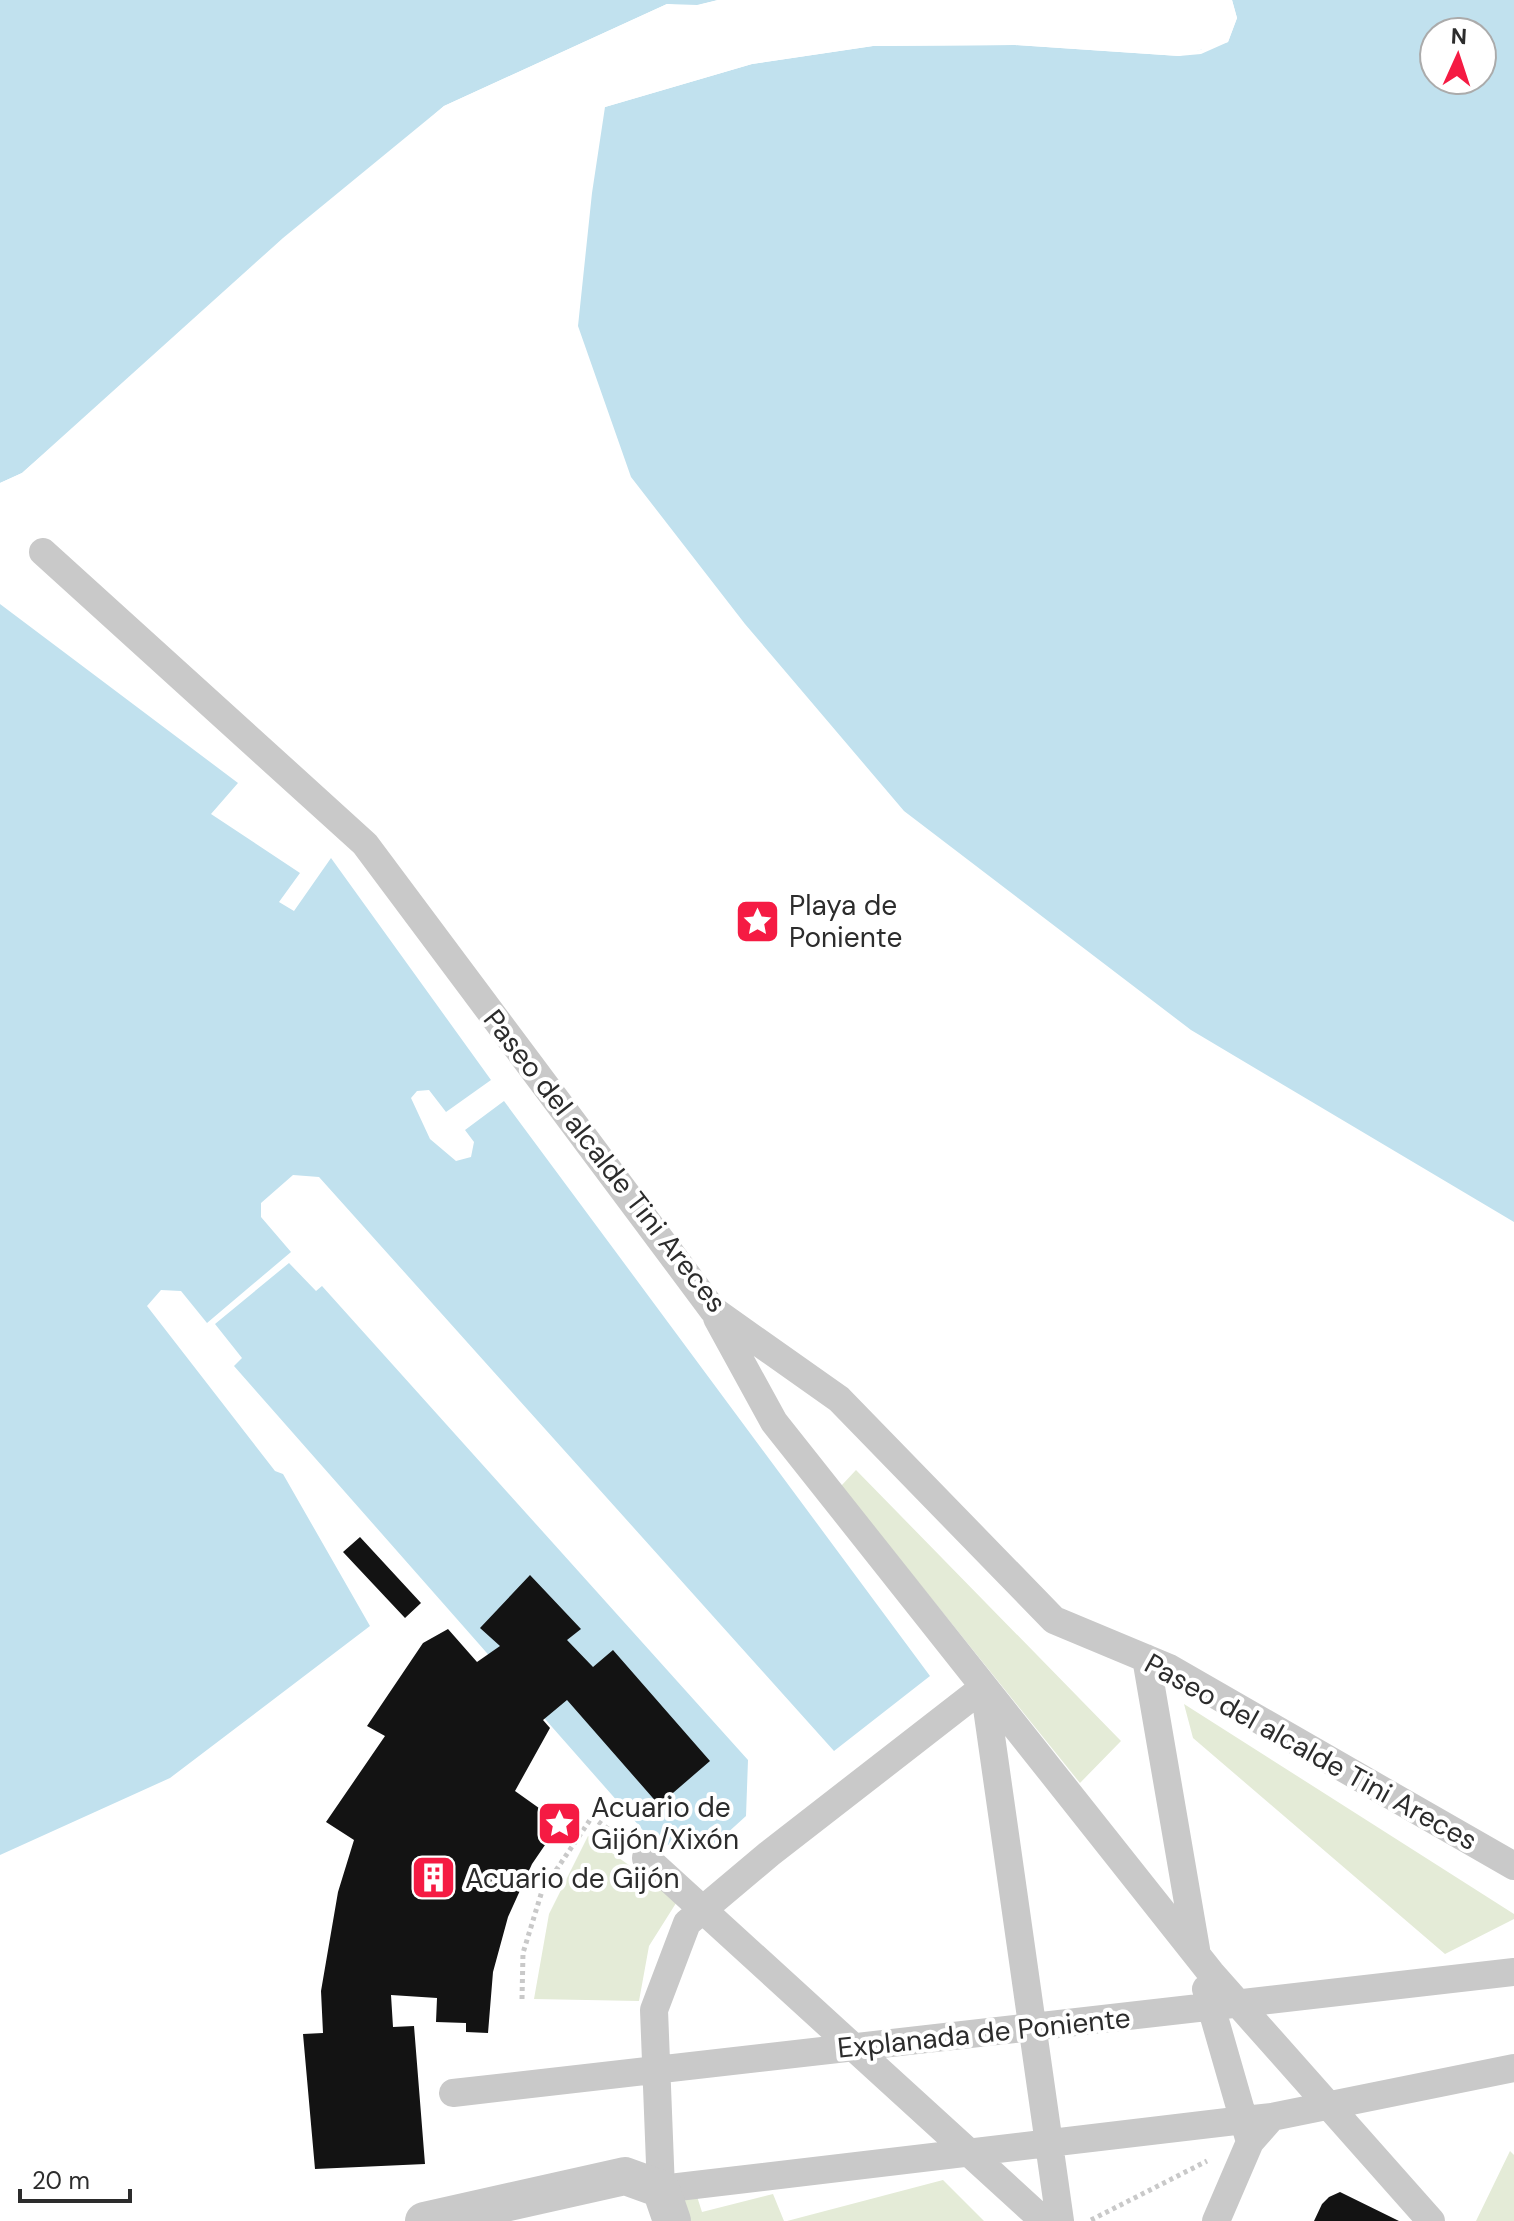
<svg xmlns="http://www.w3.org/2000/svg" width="1514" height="2221" font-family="'DM Sans',sans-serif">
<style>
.green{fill:#e4ebd7}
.water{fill:#c1e1ee;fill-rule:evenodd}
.pier{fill:#fff}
.building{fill:#131313}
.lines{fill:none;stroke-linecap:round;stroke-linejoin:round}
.path{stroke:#c9c9c9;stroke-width:5;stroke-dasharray:4 4;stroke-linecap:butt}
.pedestrian{stroke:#c9c9c9;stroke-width:28}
.minor{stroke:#c9c9c9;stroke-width:38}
.labels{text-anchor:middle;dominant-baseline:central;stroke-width:8;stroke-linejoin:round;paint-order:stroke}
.poi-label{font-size:28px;fill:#2c2c2c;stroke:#fff;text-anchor:start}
.street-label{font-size:28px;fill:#2c2c2c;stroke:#fff}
</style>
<rect width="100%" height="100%" fill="#fff"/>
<path class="green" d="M856,1470L1121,1741L1080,1783L841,1486Z
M1184,1704L1514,1914V1919L1445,1954L1193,1738Z
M588,1836L678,1900L649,1946L639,2001L534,1999L549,1914Z
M1510,2151L1514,2155V2221H1476Z
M943,2180L984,2221H787Z
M692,2181L702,2212L773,2194L784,2221H672Z"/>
<path class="water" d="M0,0H718L691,7L667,4L444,106L283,238L22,473L0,483Z
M1232,0H1514V1222L1191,1030L904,811L745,624L631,477L578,326L592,193L605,107L752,64L873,46L1015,45L1179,56L1228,42L1237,18ZM1434,32H1482V80H1434Z
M0,604L238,783L211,814L300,873L279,902L294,911L331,858L491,1080L446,1112L429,1090L417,1091L411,1098L430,1139L456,1161L471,1157L474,1142L465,1130L504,1101L930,1676L834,1751L319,1177L293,1175L261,1203V1217L291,1252L207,1323L181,1291L161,1290L147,1306L275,1471L283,1474L370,1626L170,1778L0,1855Z
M289,1263L316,1291L322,1286L748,1760L746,1816L713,1846L656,1845L234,1366L242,1358L215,1324Z"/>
<path class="pier" d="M718,0H722L720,4L691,11L667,8L447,109L343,194L444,106L667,4L697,5Z
M1228,0H1232L1237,18L1228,42L1201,54L1179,56L1015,45L873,46L752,64L605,107V103L750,61L873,42L1014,41L1179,52L1200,50L1225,39L1232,18Z
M192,325L25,476L0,487V483L22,473Z"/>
<path class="building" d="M360,1537L421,1603L405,1618L343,1552Z
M530,1575L581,1629L567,1640L593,1667L613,1650L710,1761L659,1805L567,1700L543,1720L550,1728L515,1791L560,1823L532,1864L508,1917L493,1972L488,2033L466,2032V2023L436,2022L437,1998L391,1995L393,2027L414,2026L425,2164L315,2169L303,2034L323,2033L321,1991L338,1892L354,1840L326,1822L385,1736L367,1726L423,1643L448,1629L477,1662L500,1646L480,1628Z
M1340,2192L1399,2221H1314L1322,2204L1329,2197Z"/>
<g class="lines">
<path class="path" d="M522,1999L523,1953L542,1891L592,1817L623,1840
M1091,2220L1207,2161"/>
<path class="pedestrian" d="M43,552L365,844L713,1310L839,1399L1054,1620L1169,1668L1514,1866
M717,1318L774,1422L1211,1973L1431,2221
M1146,1658L1196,1949
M646,1858L1044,2221
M1206,1989L1250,2142
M453,2093L1514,1972
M1060,2221L984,1687L769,1854L687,1923L654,2010L661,2189L1244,2120L1272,2117
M1216,2221L1250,2142L1272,2117L1514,2068"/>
<path class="minor" d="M424,2221L625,2176L661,2189L672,2221"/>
</g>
<defs>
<symbol id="sight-square" viewBox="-11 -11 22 22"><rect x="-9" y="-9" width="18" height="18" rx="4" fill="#f51b43" stroke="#fff"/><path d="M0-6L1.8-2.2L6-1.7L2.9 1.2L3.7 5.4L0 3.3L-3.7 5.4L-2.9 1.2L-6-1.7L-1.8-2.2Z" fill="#fff"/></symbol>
<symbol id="building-square" viewBox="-11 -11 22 22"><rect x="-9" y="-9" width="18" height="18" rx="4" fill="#f51b43" stroke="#fff"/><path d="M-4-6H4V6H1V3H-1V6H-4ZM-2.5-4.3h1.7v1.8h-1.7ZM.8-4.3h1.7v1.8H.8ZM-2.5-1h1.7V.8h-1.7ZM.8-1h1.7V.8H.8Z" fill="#fff"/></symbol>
</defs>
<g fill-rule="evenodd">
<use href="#sight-square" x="732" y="896" width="51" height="51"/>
<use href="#sight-square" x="534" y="1798" width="51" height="51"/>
<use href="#building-square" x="408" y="1852" width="51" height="51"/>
</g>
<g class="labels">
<g class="poi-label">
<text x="789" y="905">Playa de<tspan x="789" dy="32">Poniente</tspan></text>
<text x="591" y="1807">Acuario de<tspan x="591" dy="32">Gijón/Xixón</tspan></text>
<text x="465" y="1878">Acuario de Gijón</text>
</g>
<g class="street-label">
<text transform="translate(605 1161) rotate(52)">Paseo del alcalde Tini Areces</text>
<text transform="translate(1311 1752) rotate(29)">Paseo del alcalde Tini Areces</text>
<text transform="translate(984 2033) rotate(-6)">Explanada de Poniente</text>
</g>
</g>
<g transform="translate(1458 56) rotate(3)"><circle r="38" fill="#ffffff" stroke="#ababab" stroke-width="2"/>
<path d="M0-6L14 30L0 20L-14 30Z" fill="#f51b43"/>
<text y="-12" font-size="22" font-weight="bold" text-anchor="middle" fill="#2c2c2c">N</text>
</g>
<path d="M20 2189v12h110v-12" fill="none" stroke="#2c2c2c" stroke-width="4"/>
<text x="32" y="2189" font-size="24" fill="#2c2c2c" stroke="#ffffff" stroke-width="6" paint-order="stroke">20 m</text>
</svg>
